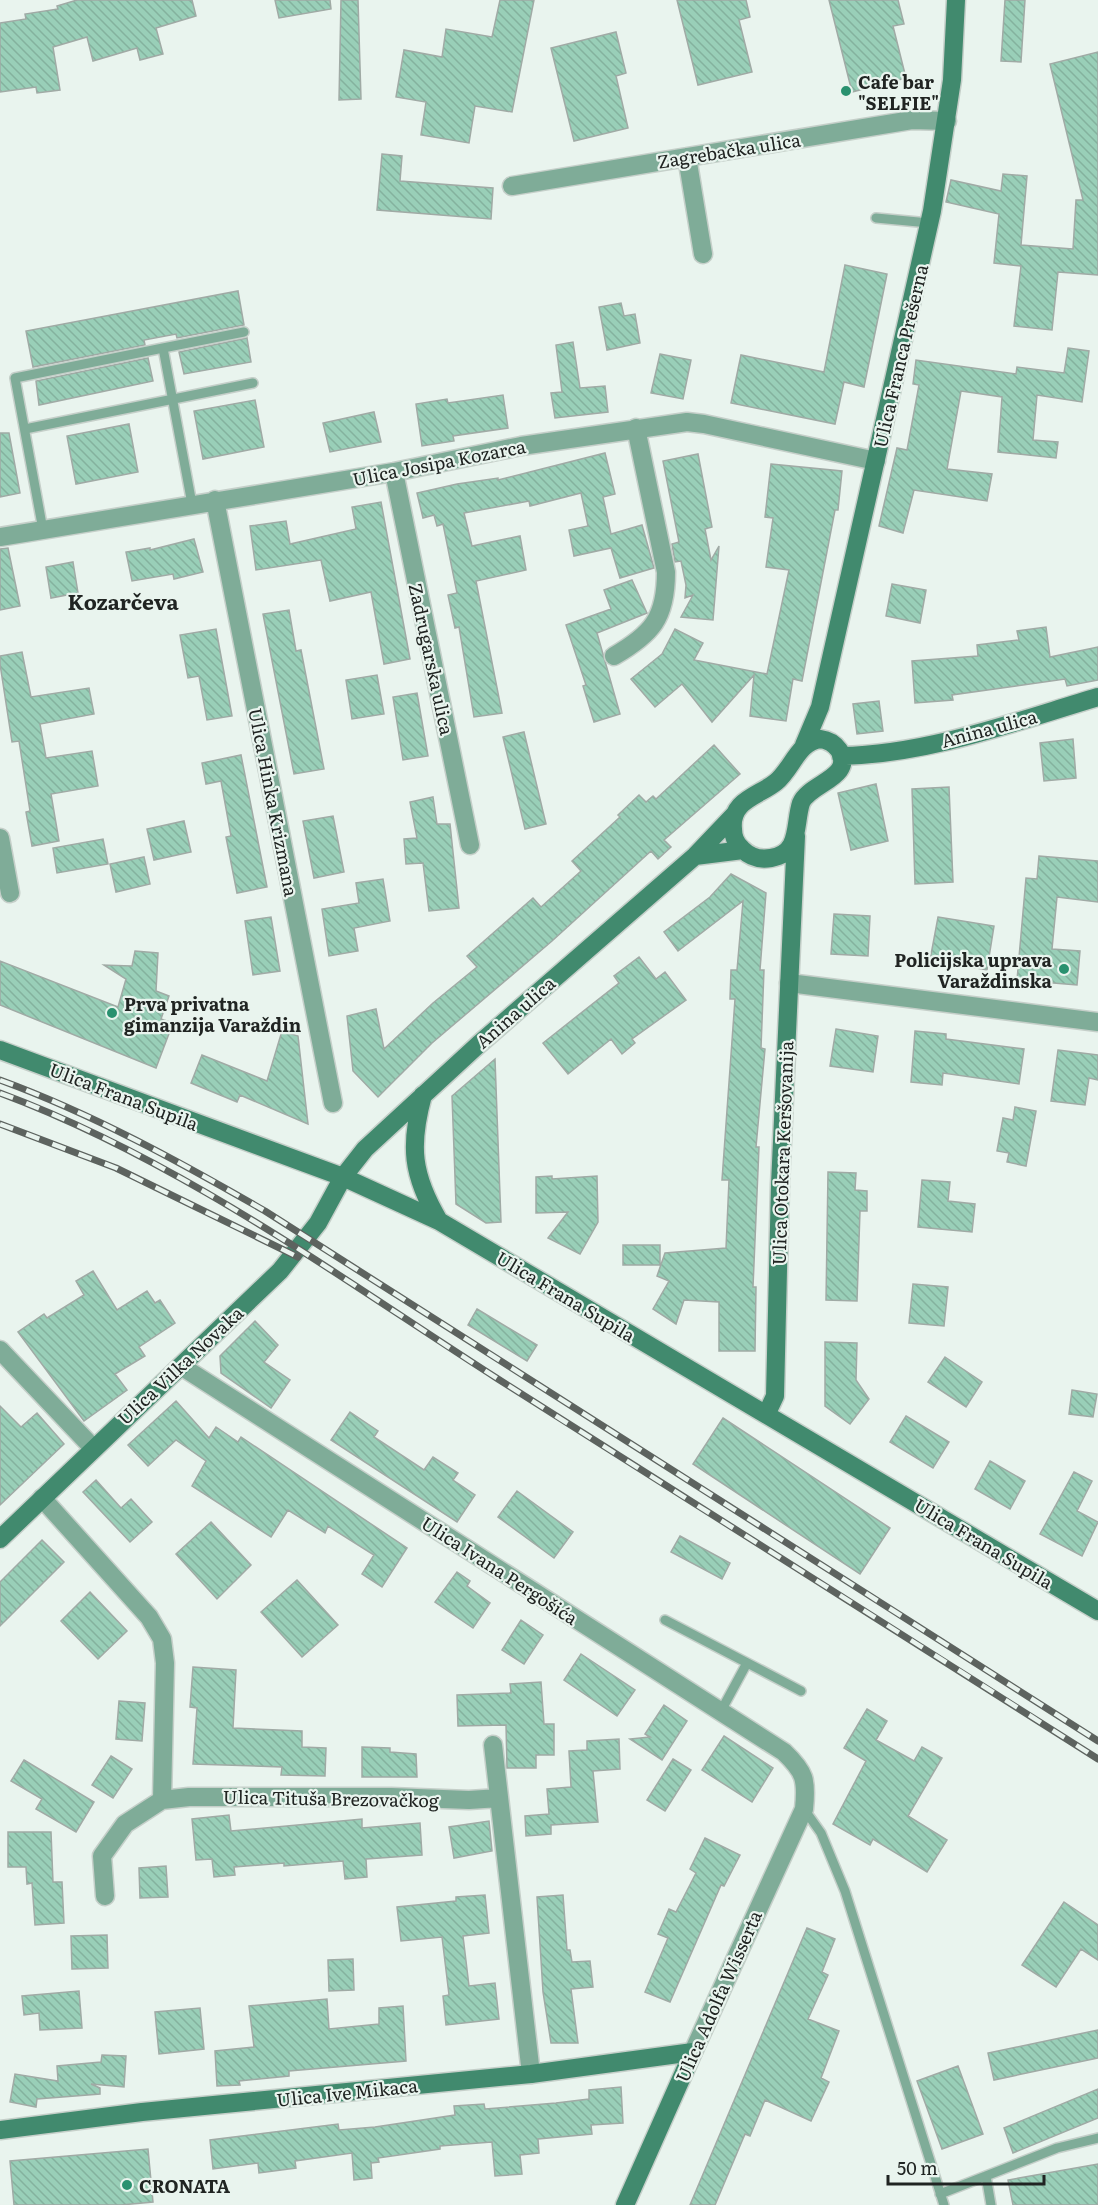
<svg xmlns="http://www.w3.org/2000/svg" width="1098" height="2205" font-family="Literata,serif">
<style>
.building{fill:url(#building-back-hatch);stroke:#a0aaa5;stroke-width:1.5}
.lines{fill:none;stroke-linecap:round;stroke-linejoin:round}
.lane-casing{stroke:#c5cfc9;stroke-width:12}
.street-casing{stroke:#c5cfc9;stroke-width:21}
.secondary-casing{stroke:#c5cfc9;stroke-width:21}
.lane{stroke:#7fac98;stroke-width:9}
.street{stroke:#7fac98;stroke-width:18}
.secondary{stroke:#418a6e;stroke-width:18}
.rail-casing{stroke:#5d635f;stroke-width:7}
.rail{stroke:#e9f4ee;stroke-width:4.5;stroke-dasharray:14;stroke-linecap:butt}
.poi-dot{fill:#29916f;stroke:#e9f4ee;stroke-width:2}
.labels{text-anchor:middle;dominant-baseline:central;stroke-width:4.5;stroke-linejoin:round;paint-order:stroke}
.poi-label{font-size:18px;font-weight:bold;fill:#202422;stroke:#e9f4ee;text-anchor:start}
.street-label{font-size:18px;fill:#202422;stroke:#e9f4ee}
.quarter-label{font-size:21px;font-weight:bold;fill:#202422;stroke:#e9f4ee}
</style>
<defs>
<pattern id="building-back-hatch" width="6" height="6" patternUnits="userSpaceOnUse" patternTransform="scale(1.5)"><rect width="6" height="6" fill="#99cfb8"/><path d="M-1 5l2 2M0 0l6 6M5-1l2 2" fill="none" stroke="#84b29e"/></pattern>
</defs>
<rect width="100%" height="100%" fill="#e9f4ee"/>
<path class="building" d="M77,0H192L196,16L156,28L163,54L140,60L137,48L93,61L87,37L53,47L60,90L37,93L36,87L0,92V23L26,19L25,14L58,9L57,6Z
M275,0H330L331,9L279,18Z
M341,0H358L361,99L339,100Z
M500,0H534L512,112L475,106L469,143L421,135L426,102L396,97L404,50L442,57L446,29L492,37Z
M677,0H746L750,17L739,20L752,72L698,85Z
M829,0H898L904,24L893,26L906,78L852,92Z
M1005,0H1025L1021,62L1001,61Z
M616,32L626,73L616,76L628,128L574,141L551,48Z
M1098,52V275L1058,272L1052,330L1014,326L1021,266L994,263L999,214L946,202L951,180L1001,191L1003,174L1027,176L1021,245L1073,249L1076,200H1083L1050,64Z
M382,154L402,156L400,181L493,188L491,219L377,210Z
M845,265L887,274L864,387L844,382L835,424L731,403L741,355L824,372Z
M238,291L244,325L177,338L176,334L144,340L145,345L33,367L26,331Z
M621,303L624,316L635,314L640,343L607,350L599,307Z
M247,338L251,362L184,374L179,352Z
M573,342L580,388L605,386L608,412L555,418L551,393L562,392L556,345Z
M1068,348L1089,351L1082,402L1037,395L1033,440L1058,442L1056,458L998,452L1002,397L961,391L947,469L992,474L987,501L914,490L903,533L879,526L897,448L907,450L919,385L913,384L916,360L1016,374L1017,367L1064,373Z
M660,354L691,360L683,399L651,393Z
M148,358L153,381L39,405L36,381Z
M503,395L508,428L453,436L454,441L422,446L416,404L447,399L448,403Z
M255,400L264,447L203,459L194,411Z
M374,412L381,442L330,452L323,423Z
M129,424L138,472L76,484L67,436Z
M0,433H9L20,493L0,497Z
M605,453L615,494L603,497L611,534L642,525L654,568L620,578L611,548L574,556L569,530L588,526L581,493L530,506L529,501L464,513L472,546L520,536L526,570L476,581L502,713L474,717L459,627L455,628L448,595L457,593L443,524L437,526L434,515L423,518L417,493L457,484L498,478V480Z
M698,454L712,527L705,529L711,560L719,546L713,620L681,617L693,595L685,598L686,585L681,561L675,562L672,544L679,542L663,461Z
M771,464L842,471L838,510H835L802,681L793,679L786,721L750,716L754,675L712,722L682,684L655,707L631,679L662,654L675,629L703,643L694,660L767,674L789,570L766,567L773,518L765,517Z
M381,502L410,659L384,664L371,592L330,601L321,560L256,570L250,526L286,521L290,544L356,529L352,507Z
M194,539L203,572L174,579L173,574L132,581L126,552L150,548V550Z
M8,548L20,606L0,610V549Z
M73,562L78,593L51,598L46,567Z
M632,580L647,613L597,633L620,714L594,722L583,686L586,685L566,625L611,609L604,590Z
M892,584L926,590L920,623L886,616Z
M289,610L296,651L301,650L324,769L294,774L263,614Z
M1046,627L1050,657L1098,647V680L1067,686L1065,679L952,695L953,700L915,703L912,661L978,656L977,645L1019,640L1017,631Z
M216,629L232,716L207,720L199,676L188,678L180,635Z
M22,652L31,697L89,688L94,714L40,724L46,758L92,751L98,786L51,794L59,841L32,846L26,812L30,811L19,741L12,742L0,664V656Z
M377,675L384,714L352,719L346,680Z
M417,693L428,756L403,760L393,697Z
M879,701L883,731L857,734L853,704Z
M524,732L546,824L525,829L503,737Z
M1073,739L1076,778L1044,781L1040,743Z
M714,745L740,774L664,840L671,847L658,859L651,851L552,941L432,1043L378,1097L353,1071L347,1016L376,1009L384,1049L433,1003L477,967L467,956L533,898L541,907L581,871L572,861L620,817L618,815L639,795L646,802L653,796L656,799Z
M241,755L267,887L237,893L226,837L231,836L221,781L206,784L202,763Z
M876,784L888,841L851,850L838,793Z
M949,787L953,882L915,884L912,789Z
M433,797L437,824H450L459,908L429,911L423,863L406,864L404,839L417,838L410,802Z
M333,816L344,872L314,878L303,821Z
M184,821L191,852L154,860L147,829Z
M103,839L108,864L57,873L53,848Z
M1039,856L1098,861V902L1057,897L1052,949L1080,951L1077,985L1017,980L1026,878L1037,879Z
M144,857L150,884L116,892L110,864Z
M731,874L766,893L760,970H764L761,1048L765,1049L756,1147H759L753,1287H756L755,1351H719V1302L684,1300L676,1324L653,1309L669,1281L657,1276L665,1253L726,1248L729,1180H722L735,999H730L731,970H737L743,901L678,951L664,932L710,897Z
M383,879L390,921L354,928L358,951L329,956L322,909L359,903L356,883Z
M834,914L870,916L868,956L831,954Z
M271,917L280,971L253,975L245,921Z
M938,917L994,926L987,970L930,960Z
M135,951L158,953L156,991L169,996L161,1019L173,1023L156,1068L0,1005V961L118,1007L126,979L104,965L132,966Z
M639,957L656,979L665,972L686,1000L632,1039L635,1043L622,1054L611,1039L568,1074L543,1043L619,983L614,976Z
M836,1029L878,1036L873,1072L830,1066Z
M282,1031L298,1036L308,1124L240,1095L237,1102L191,1083L202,1055L267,1081Z
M915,1031L946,1034V1039L1024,1049L1019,1084L943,1073L942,1085L911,1082Z
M1058,1050L1098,1055V1080L1089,1078L1085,1105L1051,1101Z
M495,1059L501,1222L486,1223L456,1204L452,1096Z
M1015,1107L1036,1111L1026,1166L1007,1162L1009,1153L997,1151L1003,1118L1013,1120Z
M828,1172L856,1173L855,1190L867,1191V1211H860L857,1301L826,1300Z
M552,1176V1179L597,1176L598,1222L580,1254L548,1238L568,1212L536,1213V1177Z
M922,1180L950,1182L948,1201L975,1204L972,1232L918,1227Z
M623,1245H660V1265H623Z
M93,1271L117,1310L147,1291L155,1303L160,1300L175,1323L139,1347L145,1356L115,1374L127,1390L84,1421L18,1332L44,1314L47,1318L84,1295L76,1281Z
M913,1284L948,1287L944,1326L909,1323Z
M477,1309L537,1345L527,1361L468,1325Z
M255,1321L278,1345L264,1362L290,1380L271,1408L221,1373L220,1356Z
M825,1342L857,1343L856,1380L869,1399L850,1424L825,1406Z
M945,1357L982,1382L966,1407L928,1382Z
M1072,1390L1097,1394L1093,1417L1069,1414Z
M176,1401L209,1438L216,1427L238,1442L241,1437L407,1548L382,1587L362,1574L374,1555L328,1526L325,1533L288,1510L271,1537L192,1486L206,1461L176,1440L148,1466L128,1445Z
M0,1406L21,1427L37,1413L64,1444L0,1505Z
M350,1412L378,1431L374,1437L424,1470L433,1457L458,1473L453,1480L475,1495L457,1522L331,1440Z
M906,1416L949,1442L933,1468L890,1442Z
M723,1418L890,1528L860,1574L693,1464Z
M990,1461L1025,1481L1010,1509L975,1489Z
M1074,1472L1092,1481L1077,1511L1098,1522L1082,1556L1040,1534Z
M96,1480L121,1508L131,1499L152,1522L130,1542L83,1492Z
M517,1491L573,1532L554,1558L498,1517Z
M211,1522L251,1565L217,1599L176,1554Z
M680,1536L730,1563L722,1579L671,1552Z
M42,1540L64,1562L0,1626V1582Z
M457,1572L470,1581L467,1586L490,1603L473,1628L435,1602Z
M297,1580L338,1625L302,1657L261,1612Z
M90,1592L127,1631L98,1659L61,1621Z
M521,1620L543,1635L524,1664L502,1650Z
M581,1654L635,1690L617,1716L564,1680Z
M193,1667L236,1670L233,1728L302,1731V1747L326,1748L325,1776L281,1775L282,1767L193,1764L197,1708L190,1707Z
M541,1682L544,1724H554V1755H536V1768H507L506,1725L458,1726L457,1695L511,1693L510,1684Z
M119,1701L145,1703L142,1741L116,1739Z
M664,1705L687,1721L662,1760L630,1739L650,1737L645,1734Z
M867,1709L887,1721L876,1740L914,1761L922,1747L942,1758L908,1816L947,1840L927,1872L873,1839L870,1845L833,1824L866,1761L844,1748Z
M724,1736L773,1768L752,1802L702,1770Z
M619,1739L620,1769L593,1771L598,1822L551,1825V1834L526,1836L525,1816L549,1814L547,1789L571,1787L569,1751L587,1750V1741Z
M362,1747L390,1748V1752L416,1754L417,1777H362Z
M111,1756L132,1769L113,1798L92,1785Z
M673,1759L691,1770L665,1811L647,1800Z
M24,1760L94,1802L76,1832L36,1809L42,1799L11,1781Z
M229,1815L231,1831L362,1819V1828L420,1823L422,1855L366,1859L367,1877L345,1879L343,1861L284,1866V1863L234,1867L235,1875L214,1877L212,1859L196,1860L192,1819Z
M489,1821L492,1851L454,1858L449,1827Z
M8,1832H51L53,1882H62L64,1923L35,1925L32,1883L27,1884L26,1867H8Z
M705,1838L740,1855L724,1886L721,1885L670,2002L645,1992L668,1938L658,1934L669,1909L676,1912L696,1873L690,1869Z
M166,1866L168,1897L140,1898L139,1868Z
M485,1895L489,1933L463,1936L469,1986L495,1983L499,2019L446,2025L443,1996L449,1995L442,1937L401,1941L397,1907L456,1901V1897Z
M563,1895L567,1950H570L572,1962L590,1961L593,1987L571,1989L578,2043H551L543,1992L537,1897Z
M1064,1902L1098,1925V1960L1081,1949L1056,1987L1022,1965Z
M807,1928L835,1939L822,1972L828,1975L808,2019L839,2031L821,2078L829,2082L811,2121L765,2100L750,2136L745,2134L715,2205H690Z
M107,1935L108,1968L72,1969L71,1936Z
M353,1959L354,1990L329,1991L328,1960Z
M79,1991L82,2028L40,2030L39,2013L24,2015L22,1996Z
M327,1999L329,2029L379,2024V2008L403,2006L406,2061L289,2071V2076L239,2081L240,2085L217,2086L215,2051L254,2047L249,2006Z
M200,2008L204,2049L159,2054L155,2012Z
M1098,2030V2058L994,2080L988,2053Z
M102,2055L126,2056L124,2087L91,2084L100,2088V2094L37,2099L36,2107L10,2102L15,2074L58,2081L57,2066L101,2062Z
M958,2066L983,2134L942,2149L917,2081Z
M621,2087L623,2123L591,2125L592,2134L538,2139L539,2153L520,2155L522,2174L495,2176L492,2142L440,2146V2149L378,2158L379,2162L371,2163L372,2178L354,2180L352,2153L295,2161L296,2168L259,2173L258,2163L213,2169L210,2140L338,2124L339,2130L375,2127L455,2115L454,2106L484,2104L485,2109L556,2103L589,2099V2090Z
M1098,2089V2118L1013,2153L1004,2128Z
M148,2149L153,2202L121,2205H14L10,2161Z
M1098,2164V2205H1013L1008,2180Z"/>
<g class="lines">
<defs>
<path id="lane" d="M876,218L929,223
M163,348L244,332
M25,429L253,383
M43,530L15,378L163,348L192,504
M665,1620L801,1691
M721,1711L747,1663
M804,1809L821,1833L845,1891L944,2205
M986,2176L991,2205
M940,2194L1057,2148L1098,2138"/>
<path id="street" d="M687,157L703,254
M512,186L912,120L947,121
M394,472L470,845
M215,500L333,1103
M0,537L394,472L521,446L687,422L704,424L876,461
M614,656C652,634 666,618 666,572L636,428
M0,838L10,893
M789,983L1098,1022
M0,1350L93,1448
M181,1366L784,1752C805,1772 807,1780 804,1809L693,2052
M42,1498L149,1617L162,1639L165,1663L162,1800
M493,1745L531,2074
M105,1896L102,1856L125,1824L162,1800L189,1797H391L469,1800L499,1798"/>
<path id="secondary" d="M820,739C828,740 834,743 839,750C855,778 809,783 801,803C794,825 801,853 771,858C760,860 750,857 742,849C736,844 733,836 733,829C730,800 759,796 776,782C792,769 798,742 820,739Z
M804,745L820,707L932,211L952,80L956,0
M841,756C929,754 1014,722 1098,697
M695,856L743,850
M0,1050L343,1177L439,1221L1098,1611
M423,1095C409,1146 412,1175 439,1221
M767,1413L775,1396L780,1185L796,836
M0,1539L280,1271L318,1223L343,1177L365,1149L479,1044L695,856L735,814
M0,2130L142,2112L531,2074L693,2052L625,2205"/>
</defs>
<use href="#lane" class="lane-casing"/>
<use href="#street" class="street-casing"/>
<use href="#secondary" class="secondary-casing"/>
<use href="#lane" class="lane"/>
<use href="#street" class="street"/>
<use href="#secondary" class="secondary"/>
<defs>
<path id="rail" d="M0,1080C93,1114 180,1162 265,1211L1098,1741
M0,1093C180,1160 337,1276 498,1379C697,1506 898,1631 1098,1759
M0,1124L116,1168L298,1257"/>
</defs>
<use href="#rail" class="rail-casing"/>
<use href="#rail" class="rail"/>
</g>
<g class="poi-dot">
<circle cx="846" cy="91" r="6"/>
<circle cx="1064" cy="969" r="6"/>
<circle cx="112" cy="1013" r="6"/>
<circle cx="127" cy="2185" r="6"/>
</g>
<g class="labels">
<g class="poi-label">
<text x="858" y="81">Cafe bar<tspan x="858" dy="21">"SELFIE"</tspan></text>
<text x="1052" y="959" text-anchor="end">Policijska uprava<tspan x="1052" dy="21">Varaždinska</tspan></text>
<text x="124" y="1003">Prva privatna<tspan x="124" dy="21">gimanzija Varaždin</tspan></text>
<text x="139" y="2185">CRONATA</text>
</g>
<g class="street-label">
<text transform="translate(729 150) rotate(-9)">Zagrebačka ulica</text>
<text transform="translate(900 356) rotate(-77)">Ulica Franca Prešerna</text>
<text transform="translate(439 462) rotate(-11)">Ulica Josipa Kozarca</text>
<text transform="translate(432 659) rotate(78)">Zadrugarska ulica</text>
<text transform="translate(989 728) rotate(-15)">Anina ulica</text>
<text transform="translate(274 802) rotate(79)">Ulica Hinka Krizmana</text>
<text transform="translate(515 1012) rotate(-41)">Anina ulica</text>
<text transform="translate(124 1096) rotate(21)">Ulica Frana Supila</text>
<text transform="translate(782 1153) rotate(-88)">Ulica Otokara Keršovanija</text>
<text transform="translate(566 1296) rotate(31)">Ulica Frana Supila</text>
<text transform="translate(180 1365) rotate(-43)">Ulica Vilka Novaka</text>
<text transform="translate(984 1543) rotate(31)">Ulica Frana Supila</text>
<text transform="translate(500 1570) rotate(33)">Ulica Ivana Pergošića</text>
<text transform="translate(331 1798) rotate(1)">Ulica Tituša Brezovačkog</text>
<text transform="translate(718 1996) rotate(-66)">Ulica Adolfa Wisserta</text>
<text transform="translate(347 2092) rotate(-6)">Ulica Ive Mikaca</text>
</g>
<g class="quarter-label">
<text x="123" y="600">Kozarčeva</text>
</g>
</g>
<path d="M888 2175v9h156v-9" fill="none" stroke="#202422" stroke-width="3"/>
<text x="897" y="2175" font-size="18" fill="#202422" stroke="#e9f4ee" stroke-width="4.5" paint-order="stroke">50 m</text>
</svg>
